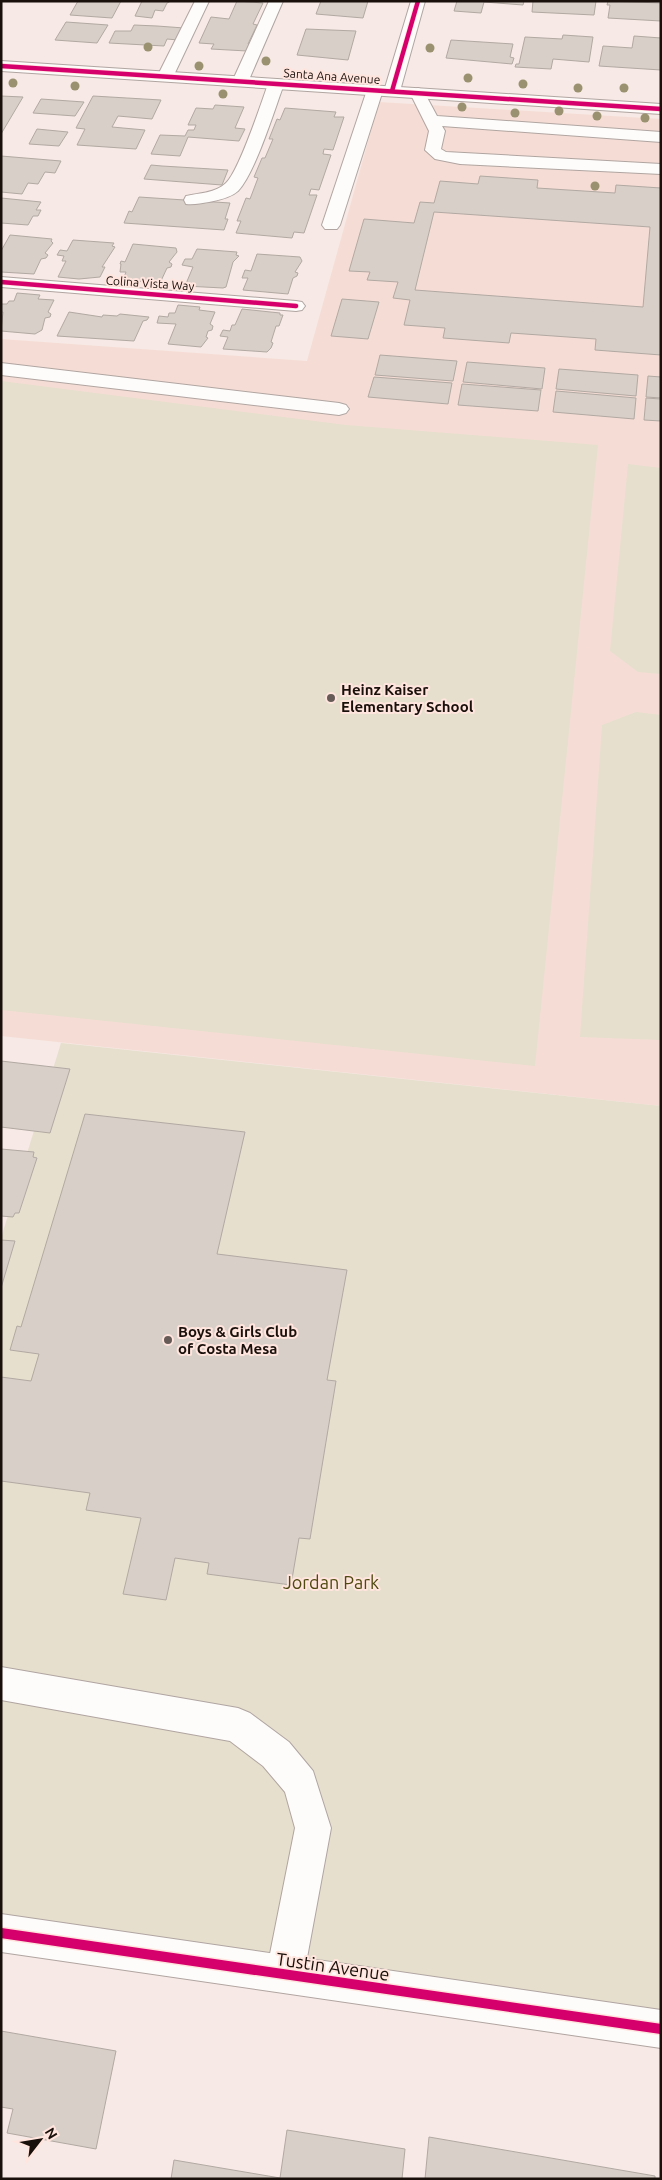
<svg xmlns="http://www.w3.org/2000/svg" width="662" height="2180" font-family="Ubuntu,sans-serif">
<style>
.built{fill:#f5ddd5}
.green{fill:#e6dfcd}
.building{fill:#d8cfc8;stroke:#b2a9a3;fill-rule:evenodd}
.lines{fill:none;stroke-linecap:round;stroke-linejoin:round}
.service-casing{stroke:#b0a5a1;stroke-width:2}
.minor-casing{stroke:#b0a5a1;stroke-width:2}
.tertiary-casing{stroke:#b0a5a1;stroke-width:2}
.service{fill:#fefcfb;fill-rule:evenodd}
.minor{fill:#fefcfb;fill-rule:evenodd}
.tertiary{fill:#fefcfb;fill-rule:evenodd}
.cycleway-far1-casing{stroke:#ffe5dd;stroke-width:6}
.cycleway-casing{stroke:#ffe5dd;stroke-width:13}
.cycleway-far1{stroke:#d6006c;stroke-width:4.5}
.cycleway{stroke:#d6006c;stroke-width:10}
.tree{fill:#9a9170}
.poi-dot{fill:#675b57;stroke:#ffe5dd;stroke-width:2}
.labels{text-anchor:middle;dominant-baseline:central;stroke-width:4;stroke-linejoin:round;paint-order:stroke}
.far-street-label{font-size:12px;fill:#190f0b;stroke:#ffe5dd}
.poi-label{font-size:15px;font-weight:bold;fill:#190f0b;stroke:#ffe5dd;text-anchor:start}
.near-park-label{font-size:18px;fill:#4e4910;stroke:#ffe5dd}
.near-street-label{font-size:18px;fill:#190f0b;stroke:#ffe5dd}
</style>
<rect width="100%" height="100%" fill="#f7e9e5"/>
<path class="built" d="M379,102L661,119V1106L1,1036V339L307,361Z"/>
<path class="green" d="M1,381L346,425L598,445L535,1066L1,1010Z
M628,464L661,468V674L638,672L610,651Z
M636,712L661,715V1040L580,1037L602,725Z
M61,1043L661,1106V2023L1,1926V1238Z"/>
<path class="building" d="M78,1H121L112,18L70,15Z
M142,1H171L167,3L163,11L155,10L152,18L135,16Z
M237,1L263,3L253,24L257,25L248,44H251L247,51L211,49L214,44L199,43L211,17L229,19Z
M321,1H368L363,18L316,14Z
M457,1H524L523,5L484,2L481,13L454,11Z
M533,1H596L594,15L532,12Z
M608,1L661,3V21L608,18L610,5H607Z
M66,22L108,25L97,43L55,40Z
M134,25L157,26L184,28L178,40L167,39L164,46L109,43L115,31H131Z
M306,29L356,31L348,60L297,55Z
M563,35L593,37L589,62L553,59L551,69L515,67L516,64H519L525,37L562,39Z
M634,36L661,38V70L599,66L603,46L632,48Z
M451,40L513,44L510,57L514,58L512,64L446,58Z
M1,96L23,97L1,134Z
M93,96L161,100L152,119L118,116L112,127L145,130L136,149L77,145L85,129L76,128Z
M41,99L84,102L75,116L33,113Z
M215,105L244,107L235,128L245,129L239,141L188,137L180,156L151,154L160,135L185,136L188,130H194L196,125H188L196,108L213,109Z
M285,108L336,112L334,117H344L333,150L324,149L323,154L331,155L319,190L311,189L309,195H317L304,233L294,232L292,238L236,233L241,221H237L246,198L250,199L258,178L254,177L262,158H265L273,139H269L277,119L280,120Z
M37,129L68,132L59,146L29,144Z
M1,156L61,161L55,173L45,172L38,184L28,183L22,194L1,192Z
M151,165L162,166L228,170L222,185L144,179Z
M480,176L538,180L537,188L615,193L616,185L661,188V355L595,350L596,339L511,333L509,343L443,338L445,328L404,325L410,300L393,298L398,282L367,280L370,272L349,271L364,219L414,223L420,202L434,203L440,181L478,184ZM434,212L650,227L643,307L415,290Z
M139,197L230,203L225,219H228L224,230L124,223L129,211L132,212Z
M1,198L41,202L36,210H41L38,216H33L28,225L1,223Z
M10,235L52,239L51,241L53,243L45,253L48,255L46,258L41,259L34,274L1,272V251Z
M73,240L114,243L112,246L115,247L102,267H105L100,277L79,279L58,277L66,261H62L64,256L57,255L60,250L67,251Z
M133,244L176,248L177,252L169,262L172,264L171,267L167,268L160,283L123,280L126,272H120L121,264H120L121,261L125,262Z
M197,249L237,252L236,255L239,256L233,262L226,287L223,288L185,286L193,267L182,265L185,259H192Z
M257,254L300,257L302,261L295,272L298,273L297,276L293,278L288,294L243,290L248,278H242L245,270L251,271Z
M17,293L40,295L38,299L54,300L48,312L51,314L50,317L45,318L42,330L35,334L1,331L3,312H1V304H7L9,301H14Z
M342,299L379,302L368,339L331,336Z
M178,305L200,307L199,310L215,312L210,324L213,326L212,330L208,331L206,337L208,338L201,347L168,344L176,324L157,323L159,316L168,317L169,313H175Z
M242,309L280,313V315H283L279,326H276L271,342L273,343L271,348L267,352L223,349L228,337L220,336L223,330L230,331L232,325H235Z
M69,312L102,317L103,315L117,316L120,314L149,317L147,320L143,321L134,341L57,336Z
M380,355L457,361L453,381L375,375Z
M467,362L545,368L542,389L463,382Z
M559,369L638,375L636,396L556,389Z
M648,376L661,377V398L646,397Z
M374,377L452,383L448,404L368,397Z
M462,384L541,390L538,411L458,405Z
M556,391L636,398L634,419L553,412Z
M646,398L661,399V421L644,420Z
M1,1061L70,1069L50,1133L1,1127Z
M85,1114L245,1132L217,1254L347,1270L327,1380L336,1381L310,1539L299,1538L291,1585L207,1574L209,1563L175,1558L166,1600L123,1594L141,1518L86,1510L90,1493L1,1481V1377L31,1381L39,1354L10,1350L17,1326L21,1327Z
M1,1149L34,1152L33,1157L37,1158L19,1213H15L13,1217L1,1216Z
M1,1240L15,1241L1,1288Z
M1,2031L116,2051L96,2149L7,2133L13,2109L1,2107Z
M287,2130L405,2149L402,2179H171L174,2160L280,2178Z
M429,2137L655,2176V2179H425Z"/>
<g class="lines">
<defs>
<path id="service" d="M195,1H209L173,77L170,80H160L157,77Z
M269,1H283L248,82L245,85H235L232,82Z
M276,79L281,81L284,84C275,108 255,174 238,191C230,198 218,200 209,202C201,203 194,205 186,204L184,200L186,196C199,193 216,193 226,183C239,171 261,104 268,84L271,81Z
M375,85L380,87L383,90L340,225L337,229H325L322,225L367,90L370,87Z
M418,88L423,90L437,116L661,132V142L442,126L445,131L441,149L446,152L661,164V174L460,164L435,159L425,150L429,131L410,93L413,90Z
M1,363L339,403L346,405L349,409L346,413L339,415L1,375Z
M1,1667L238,1708L250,1713L289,1742L313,1771L331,1828L304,1974L298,1987L285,1993L272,1987L266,1974L295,1828L285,1792L263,1766L230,1741L1,1700Z"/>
<path id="minor" d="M411,1H425L400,91L397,94H387L384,91Z
M1,277L296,301L302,302L305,306L302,310L296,311L1,287Z"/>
<path id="tertiary" d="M1,61L661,104V114L1,71Z
M1,1914L661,2010V2048L1,1952Z"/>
</defs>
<use href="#service" class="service-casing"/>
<use href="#minor" class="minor-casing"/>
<use href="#tertiary" class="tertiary-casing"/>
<use href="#service" class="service"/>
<use href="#minor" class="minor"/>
<use href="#tertiary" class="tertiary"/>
<defs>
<path id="cycleway-far1" d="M1,66L661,109
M392,91L418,1
M1,282L296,306"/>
<path id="cycleway" d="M1,1933L661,2029"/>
</defs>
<use href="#cycleway-far1" class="cycleway-far1-casing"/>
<use href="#cycleway" class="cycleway-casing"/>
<use href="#cycleway-far1" class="cycleway-far1"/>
<use href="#cycleway" class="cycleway"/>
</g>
<g class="tree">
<circle cx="148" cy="47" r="4.5"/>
<circle cx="430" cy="48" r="4.5"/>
<circle cx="266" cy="61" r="4.5"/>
<circle cx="199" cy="66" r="4.5"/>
<circle cx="468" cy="78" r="4.5"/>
<circle cx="13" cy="83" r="4.5"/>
<circle cx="523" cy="84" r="4.5"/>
<circle cx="75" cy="86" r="4.5"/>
<circle cx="578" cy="88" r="4.5"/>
<circle cx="624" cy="88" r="4.5"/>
<circle cx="223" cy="94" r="4.5"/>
<circle cx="462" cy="107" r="4.5"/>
<circle cx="559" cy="111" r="4.5"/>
<circle cx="515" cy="113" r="4.5"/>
<circle cx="597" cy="116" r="4.5"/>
<circle cx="645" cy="118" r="4.5"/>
<circle cx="595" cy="186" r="4.5"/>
</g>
<g class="poi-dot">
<circle cx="331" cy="698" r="5"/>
<circle cx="168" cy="1340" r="5"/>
</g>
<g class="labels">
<g class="far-street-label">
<text transform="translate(332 76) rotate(4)">Santa Ana Avenue</text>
<text transform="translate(150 283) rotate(4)">Colina Vista Way</text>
</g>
<g class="poi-label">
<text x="341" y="689">Heinz Kaiser<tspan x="341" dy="17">Elementary School</tspan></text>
<text x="178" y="1331">Boys &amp; Girls Club<tspan x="178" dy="17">of Costa Mesa</tspan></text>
</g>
<g class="near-park-label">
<text x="331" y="1582">Jordan Park</text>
</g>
<g class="near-street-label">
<text transform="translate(333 1966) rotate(8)">Tustin Avenue</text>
</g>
</g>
<rect width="662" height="2180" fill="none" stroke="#190f0b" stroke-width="5"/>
<g transform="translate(40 2140) rotate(59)" stroke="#ffe5dd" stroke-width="4" paint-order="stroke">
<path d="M0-4L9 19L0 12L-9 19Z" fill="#190f0b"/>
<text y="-8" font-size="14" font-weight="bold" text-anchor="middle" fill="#190f0b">N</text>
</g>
</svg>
